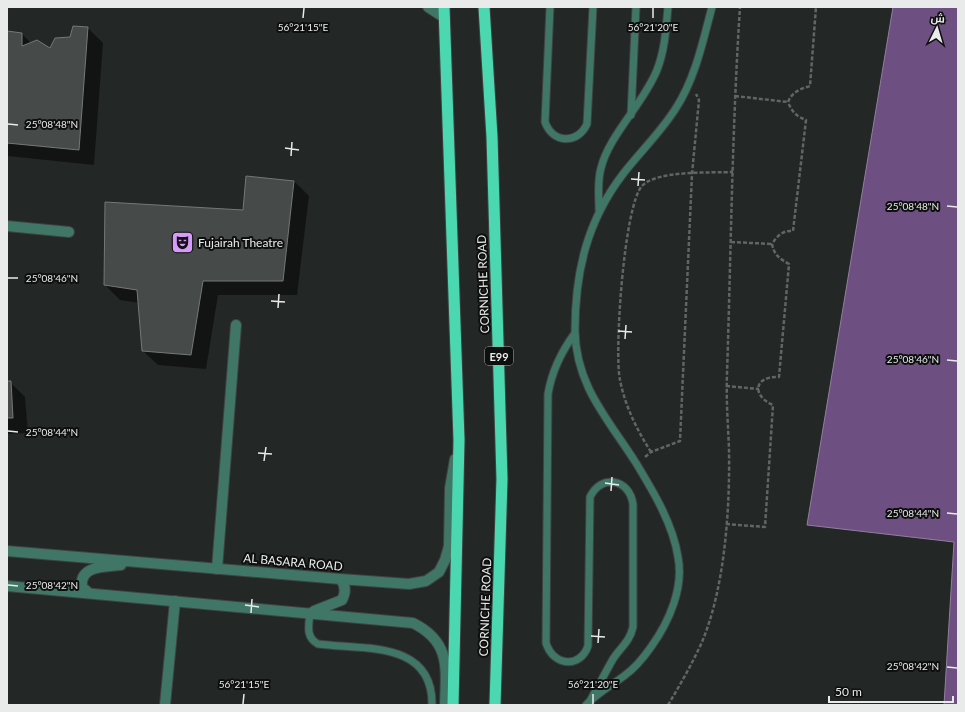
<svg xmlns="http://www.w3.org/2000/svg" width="965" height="712" font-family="Lato,Cairo,sans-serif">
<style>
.water{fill:#6e4f81;stroke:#937ea0}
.shadow{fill:#0007}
.building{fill:#464a48;stroke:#747876}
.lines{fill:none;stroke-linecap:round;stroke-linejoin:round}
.service-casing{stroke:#3f4241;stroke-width:9}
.minor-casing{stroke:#3f4241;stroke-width:12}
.tertiary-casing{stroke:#3f4241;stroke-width:12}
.trunk-casing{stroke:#3f4241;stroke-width:13}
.path{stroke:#626563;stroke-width:2.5;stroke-dasharray:4 2;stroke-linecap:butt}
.service{stroke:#407665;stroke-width:7}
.minor{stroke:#407665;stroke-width:10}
.tertiary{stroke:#407665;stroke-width:10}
.trunk{stroke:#4bd8b0;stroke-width:11}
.ticks{fill:none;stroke:#e9ebea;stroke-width:1.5}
.labels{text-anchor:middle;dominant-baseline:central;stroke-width:4;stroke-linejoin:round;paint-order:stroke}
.shield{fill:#0e0f0f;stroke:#a7a9a8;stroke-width:1}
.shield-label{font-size:11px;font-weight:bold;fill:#e9ebea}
.poi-label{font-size:12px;fill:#e9ebea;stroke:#0e0f0f;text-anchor:start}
.street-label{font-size:12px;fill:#e9ebea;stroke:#0e0f0f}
.ticks-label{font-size:10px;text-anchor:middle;fill:#e9ebea;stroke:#0e0f0f;stroke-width:4;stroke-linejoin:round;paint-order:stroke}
</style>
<rect width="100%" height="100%" fill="#232725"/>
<path class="water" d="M893,7H958V705H944L954,542L807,525Z"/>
<path class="shadow" d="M88,28L103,43L94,165L7,156V32L22,34L31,43L51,49Z
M294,181L309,196L297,295H218L206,369L158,365L143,351L139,303L120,300L105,285L244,211Z
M7,382H10L25,397L28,433L7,434Z"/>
<path class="building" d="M73,26L88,27L79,150L7,143V31L22,33V46L37,40L50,48L55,38L70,37Z
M246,176L294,181L283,281H203L191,355L142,351L137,290L104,285L105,202L243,210Z
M7,381H11L13,418H7Z"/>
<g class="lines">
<defs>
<path id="service" d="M550,7L545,122C553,144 578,144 587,124L593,7
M631,115L636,7
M599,210C599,196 597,182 601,168C609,135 644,103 657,70C665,50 666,28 668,7
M575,333C561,352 552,370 548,394L546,643C553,666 580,669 588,646L590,497C601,474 629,478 633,504V627C630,641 621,647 613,659C605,673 598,687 590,701
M310,612C309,625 305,637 318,644C363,650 433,640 432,705
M586,705C597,693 612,685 624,676C634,669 644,657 651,647C669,622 684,588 678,557C673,524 653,491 636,463C608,419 576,386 575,331C575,272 587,221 623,174C640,152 661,132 676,108C695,79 703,41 712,7"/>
<path id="minor" d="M7,226L69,232
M217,569L236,325
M165,705L175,601"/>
<path id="tertiary" d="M428,7L445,18
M7,551L340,579L409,584L426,581L439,572L445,560L449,546L450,488L455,459
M7,586L413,623C451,642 446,668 445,705
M89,593L82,587C79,565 106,567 121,565
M314,611L342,600C346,592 346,585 340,579"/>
<path id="trunk" d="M444,7L459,440L453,705
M484,7L492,137L502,479L495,705"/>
</defs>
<use href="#service" class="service-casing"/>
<use href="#minor" class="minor-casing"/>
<use href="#tertiary" class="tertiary-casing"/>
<use href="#trunk" class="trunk-casing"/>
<path class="path" d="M735,96L788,102
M731,242L772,244
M726,386L759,389
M651,452C637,430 625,406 620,380C614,353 624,205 642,186C656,170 712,173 733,172
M645,457L651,452L680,441L692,174L699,100L696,94
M726,524L765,527L773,405C752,396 753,376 779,377L789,264C780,259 774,255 772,244C777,236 783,230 793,231L806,120C796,116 792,112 788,102C792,92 800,89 810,86L816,7
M668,705C680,685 692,664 702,642C725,587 730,509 729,449C728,424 726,399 727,374C731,252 732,129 740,7"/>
<use href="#service" class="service"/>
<use href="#minor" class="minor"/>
<use href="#tertiary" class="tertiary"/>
<use href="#trunk" class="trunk"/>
</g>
<path class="ticks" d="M303,18L304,8M653,18V8M8,124L18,125M285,148L299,150M291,156L292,142M631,179L645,180M638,186L639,172M947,206L957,207M8,278H18M271,301L285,302M278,308L279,294M618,331L632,332M625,339L626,325M947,360L957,361M8,431L18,432M258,453L272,454M264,461L266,447M605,483L619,485M611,491L612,477M947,513L957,514M8,585L18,586M245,605L259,607M251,613L252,599M591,636L605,637M598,643L599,629M947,667L957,668M243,704L244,694M593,704V694"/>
<defs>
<symbol id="theatre-square" viewBox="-11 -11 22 22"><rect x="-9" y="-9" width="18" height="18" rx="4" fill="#d69bfa" stroke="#0e0f0f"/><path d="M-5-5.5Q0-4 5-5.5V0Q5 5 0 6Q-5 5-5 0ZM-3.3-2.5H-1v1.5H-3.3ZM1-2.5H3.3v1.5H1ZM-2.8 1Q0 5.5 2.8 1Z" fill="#111"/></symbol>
</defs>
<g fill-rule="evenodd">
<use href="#theatre-square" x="170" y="230" width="25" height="25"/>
</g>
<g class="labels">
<rect class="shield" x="485" y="347" width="28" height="18" rx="3"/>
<g class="shield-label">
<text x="499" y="356">E99</text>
</g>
<g class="poi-label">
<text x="198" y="242">Fujairah Theatre</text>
</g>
<g class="street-label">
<text transform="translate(483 284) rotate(-92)">CORNICHE ROAD</text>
<text transform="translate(293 562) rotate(5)">AL BASARA ROAD</text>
<text transform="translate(485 607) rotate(-88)">CORNICHE ROAD</text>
</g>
</g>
<g class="ticks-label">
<text x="303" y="31">56°21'15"E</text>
<text x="653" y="31">56°21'20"E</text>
<text x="52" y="128">25°08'48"N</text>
<text x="913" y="210">25°08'48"N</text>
<text x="52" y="282">25°08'46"N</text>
<text x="913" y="363">25°08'46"N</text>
<text x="52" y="436">25°08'44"N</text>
<text x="913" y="517">25°08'44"N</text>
<text x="52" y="589">25°08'42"N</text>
<text x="913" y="670">25°08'42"N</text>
<text x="244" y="688">56°21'15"E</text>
<text x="593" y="688">56°21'20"E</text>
</g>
<rect width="965" height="712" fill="none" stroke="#e9ebea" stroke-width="16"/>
<g transform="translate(937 28) rotate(5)" stroke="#0e0f0f" stroke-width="3" paint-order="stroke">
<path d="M0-3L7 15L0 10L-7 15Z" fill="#e9ebea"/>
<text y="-6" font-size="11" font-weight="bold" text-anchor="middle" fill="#e9ebea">ش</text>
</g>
<path d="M829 696v6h124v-6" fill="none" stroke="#e9ebea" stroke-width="2"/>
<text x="835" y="696" font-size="12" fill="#e9ebea" stroke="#0e0f0f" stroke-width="3" paint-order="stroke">50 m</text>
</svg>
